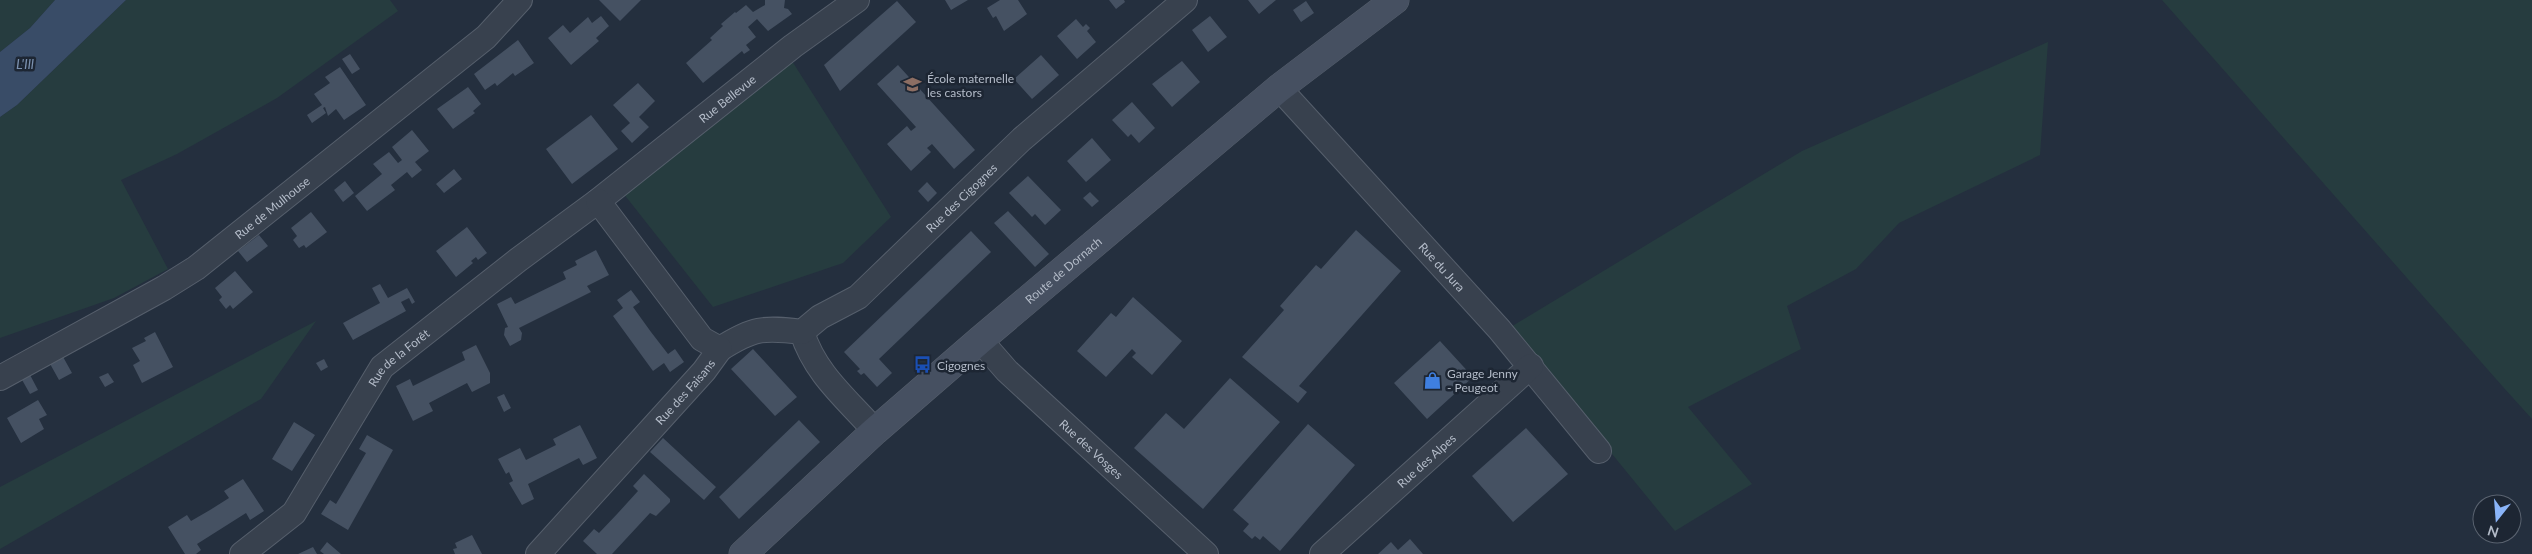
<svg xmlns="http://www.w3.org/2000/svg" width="2532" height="554" font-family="Lato,sans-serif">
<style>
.green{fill:#263c3f}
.water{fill:#394c67}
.building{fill:#455162}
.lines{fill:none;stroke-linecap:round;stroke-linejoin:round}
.minor-casing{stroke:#565f6c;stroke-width:26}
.secondary-casing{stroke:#565f6c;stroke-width:29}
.minor{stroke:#38414e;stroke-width:24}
.secondary{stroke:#465061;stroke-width:28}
.labels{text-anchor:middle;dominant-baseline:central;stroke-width:5;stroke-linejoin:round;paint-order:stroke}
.poi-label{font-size:12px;fill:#b4bcc9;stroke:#1d2633;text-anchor:start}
.street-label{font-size:12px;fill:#b4bcc9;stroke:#1d2633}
.water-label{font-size:14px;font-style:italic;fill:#7c92b1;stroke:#1d2633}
</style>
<rect width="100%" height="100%" fill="#242f3e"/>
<path class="green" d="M0,0H55L30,28L0,52Z
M126,0H390L398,11L277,98L177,154L121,180L168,269L114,298L0,338V117L17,105Z
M2162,0H2532V419L2504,388Z
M2048,42L2040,155L1899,223L1856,269L1787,306L1801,349L1688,407L1752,484L1675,531L1509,328L1802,151Z
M792,61L891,217L843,263L713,307L623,193Z
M316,321L261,399L0,549V487Z"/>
<path class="water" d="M55,0H126L17,105L0,117V52L30,28Z"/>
<path class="building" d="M599,0H641L620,21Z
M765,0H785L784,8L788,9L792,14L768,31L757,19L748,27L756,37L746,45L750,50L744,54L742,51L703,83L686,63L712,40L710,38L723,26L721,24L735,12L736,13L746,5L753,12L765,5Z
M945,0H968L951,10Z
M1000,0H1018L1027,14L1004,31L996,16L993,18L987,8Z
M1109,0H1124L1125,2L1116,9Z
M1248,0H1276L1259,14Z
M897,1L916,22L840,91L824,65Z
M1306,1L1314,13L1301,22L1293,10Z
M601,16L609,26L596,38L599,41L571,65L548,38L563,25L570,33L588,17L592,23Z
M1210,16L1227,37L1208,52L1192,30Z
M1076,19L1083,27L1086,24L1090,28L1087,31L1096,42L1077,59L1057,36Z
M518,40L534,63L515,76L513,73L497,86L495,83L485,90L474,74Z
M350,54L360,69L352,74L342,59Z
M1041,55L1059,75L1032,99L1014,79Z
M1182,61L1200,82L1172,107L1152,84Z
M898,65L975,150L954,169L932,144L927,148L931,152L911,171L887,144L907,126L911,131L916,127L877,84Z
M340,67L366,105L344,120L336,109L328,116L325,107L323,108L326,113L312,123L307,115L322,105L314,94L330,83L325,77Z
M638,83L655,101L639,117L649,127L632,143L621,131L630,123L613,105Z
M468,87L481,104L473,111L475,113L453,129L437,109Z
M1132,102L1155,128L1139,143L1131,134L1128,137L1112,120Z
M591,115L618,149L572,184L546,149Z
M412,130L429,151L415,162L422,170L412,178L407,172L391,185L395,190L367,211L355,196L382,174L373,164L389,152L398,163L402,160L392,147Z
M1092,138L1111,160L1086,182L1067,161Z
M454,169L462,179L444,193L436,184Z
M1028,176L1061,210L1045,225L1035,214L1032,217L1009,193Z
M345,181L354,193L343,202L334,190Z
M927,182L937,193L928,202L918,191Z
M1090,192L1099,201L1092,207L1083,198Z
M1008,211L1049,254L1035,267L994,223Z
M311,212L327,232L306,248L304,245L299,248L293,240L297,236L291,228Z
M467,227L487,253L478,260L476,257L471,261L473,263L456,277L436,251Z
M1356,230L1401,271L1299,386L1307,392L1298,403L1242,357L1284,310L1280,306L1316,265L1321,269Z
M971,231L991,252L879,359L892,373L877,387L864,373L861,375L857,371L860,369L844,352Z
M259,235L268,246L247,262L238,251Z
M596,250L609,275L587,286L591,292L519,328L522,333L521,340L510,346L504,335L505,328L508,327L497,304L511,297L515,304L566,279L563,272L577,265L575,261Z
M235,271L253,292L233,309L230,305L226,309L219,300L222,297L215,288Z
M380,284L388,298L407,288L415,302L412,304L409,298L401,302L406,311L353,340L343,323L380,303L372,288Z
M631,290L640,302L633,307L651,332L668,354L675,349L684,362L670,372L664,363L653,371L613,316L623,308L617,300Z
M1133,297L1182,341L1152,375L1132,357L1136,353L1132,349L1106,377L1077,351L1111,313L1116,317Z
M155,332L173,367L142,383L133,365L140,361L132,348L146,341L144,338Z
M1440,341L1473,377L1427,419L1394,383Z
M476,345L490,373V383L472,392L467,383L429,403L433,411L413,421L396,386L410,379L413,386L465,360L462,352Z
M753,349L797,397L775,416L731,369Z
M62,355L72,373L59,380L49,362Z
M324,359L328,367L321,371L316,363Z
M29,373L38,390L30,394L21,378Z
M108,373L114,382L105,387L99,377Z
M1230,378L1280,422L1203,509L1134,448L1166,413L1184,429Z
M504,394L511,408L504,412L497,397Z
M38,400L47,415L39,419L44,429L21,443L7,418Z
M799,420L820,442L739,519L719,497Z
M294,422L315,435L292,471L272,459Z
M1308,424L1355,465L1280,551L1263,536L1260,540L1255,536L1252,539L1243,531L1249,524L1233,510Z
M580,425L597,458L583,465L579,458L528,484L534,499L522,505L509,483L513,481L509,472L506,474L498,459L520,448L526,460L556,445L553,439Z
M1526,428L1568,474L1513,522L1472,476Z
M367,435L393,450L348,530L321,514L330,500L336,504L342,494L366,453L359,449Z
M663,438L716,487L704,500L650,452Z
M644,474L670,499V502L656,516L650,513L612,554H597L583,541L594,529L599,533L618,513L638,491L633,486Z
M243,479L264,511L250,520L246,513L197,544L201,550L196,554H185L168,527L187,515L191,521L210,510L229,498L224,491Z
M472,535L482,554H455L453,549L457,548L455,543Z
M1410,539L1423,554H1378L1391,542L1398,550Z
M327,542L341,554H324L320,551Z
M313,547L317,554H298Z"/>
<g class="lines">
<defs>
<g id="minor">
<path id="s1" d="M1279,88L1499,329L1599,451"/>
<path d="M802,332C815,374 847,399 875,431"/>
<path id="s2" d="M980,340L1007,371L1206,554"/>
<path id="s3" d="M720,349C753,328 763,327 802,332L820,317L858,297L1022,139L1185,0"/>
<path id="s4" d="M0,378L164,288L196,268L486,37L520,0"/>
<path id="s5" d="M242,554L294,513L382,367L518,260L598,201L793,46L857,0"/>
<path id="s6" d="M538,554L704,371L720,349L702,339L598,201"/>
<path id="s7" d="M1322,554L1531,366"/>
</g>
<g id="secondary">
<path id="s8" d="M743,554L875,431L980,340L1279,88L1395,0"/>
</g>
</defs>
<use href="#minor" class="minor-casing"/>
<use href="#secondary" class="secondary-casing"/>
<use href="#minor" class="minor"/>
<use href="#secondary" class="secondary"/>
</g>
<defs>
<symbol id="school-bare" viewBox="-9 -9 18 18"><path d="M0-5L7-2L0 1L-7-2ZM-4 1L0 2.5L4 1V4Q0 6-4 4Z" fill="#8d6e63" stroke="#1d2633" stroke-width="2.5" paint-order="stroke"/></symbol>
<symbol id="bus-bare" viewBox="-9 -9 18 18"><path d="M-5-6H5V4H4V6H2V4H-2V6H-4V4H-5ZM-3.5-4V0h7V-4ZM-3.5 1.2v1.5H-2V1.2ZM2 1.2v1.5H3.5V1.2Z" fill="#1a4fb4" stroke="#1d2633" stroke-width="2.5" paint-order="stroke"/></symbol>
<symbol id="shop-bare" viewBox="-9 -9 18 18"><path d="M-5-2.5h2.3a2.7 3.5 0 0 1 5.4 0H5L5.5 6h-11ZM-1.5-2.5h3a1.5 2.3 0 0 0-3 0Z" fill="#3f7fe0" stroke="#1d2633" stroke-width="2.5" paint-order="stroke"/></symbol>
</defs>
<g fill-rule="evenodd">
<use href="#school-bare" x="900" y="72" width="25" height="25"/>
<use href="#bus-bare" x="910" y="352" width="25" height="25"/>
<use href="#shop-bare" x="1420" y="368" width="25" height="25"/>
</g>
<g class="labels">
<g class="poi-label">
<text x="927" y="78">École maternelle<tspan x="927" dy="14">les castors</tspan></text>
<text x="937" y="365">Cigognes</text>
<text x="1447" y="373">Garage Jenny<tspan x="1447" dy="14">- Peugeot</tspan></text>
</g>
<g class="street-label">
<text stroke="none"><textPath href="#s5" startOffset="674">Rue Bellevue</textPath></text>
<text stroke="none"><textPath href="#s3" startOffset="296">Rue des Cigognes</textPath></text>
<text stroke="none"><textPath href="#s4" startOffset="322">Rue de Mulhouse</textPath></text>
<text stroke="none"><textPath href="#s1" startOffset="242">Rue du Jura</textPath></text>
<text stroke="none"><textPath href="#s8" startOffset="428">Route de Dornach</textPath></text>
<text stroke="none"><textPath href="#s5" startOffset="255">Rue de la Forêt</textPath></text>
<text stroke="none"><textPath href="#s6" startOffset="219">Rue des Faisans</textPath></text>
<text stroke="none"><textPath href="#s2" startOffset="156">Rue des Vosges</textPath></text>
<text stroke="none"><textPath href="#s7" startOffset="140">Rue des Alpes</textPath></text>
</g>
<g class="water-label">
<text x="25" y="63">L'Ill</text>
</g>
</g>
<g transform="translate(2497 519) rotate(197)"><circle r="24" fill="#1d2633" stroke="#59626f"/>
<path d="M0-4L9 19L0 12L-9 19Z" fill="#8ab4f8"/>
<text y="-8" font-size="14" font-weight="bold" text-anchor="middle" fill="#b4bcc9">N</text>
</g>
</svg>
